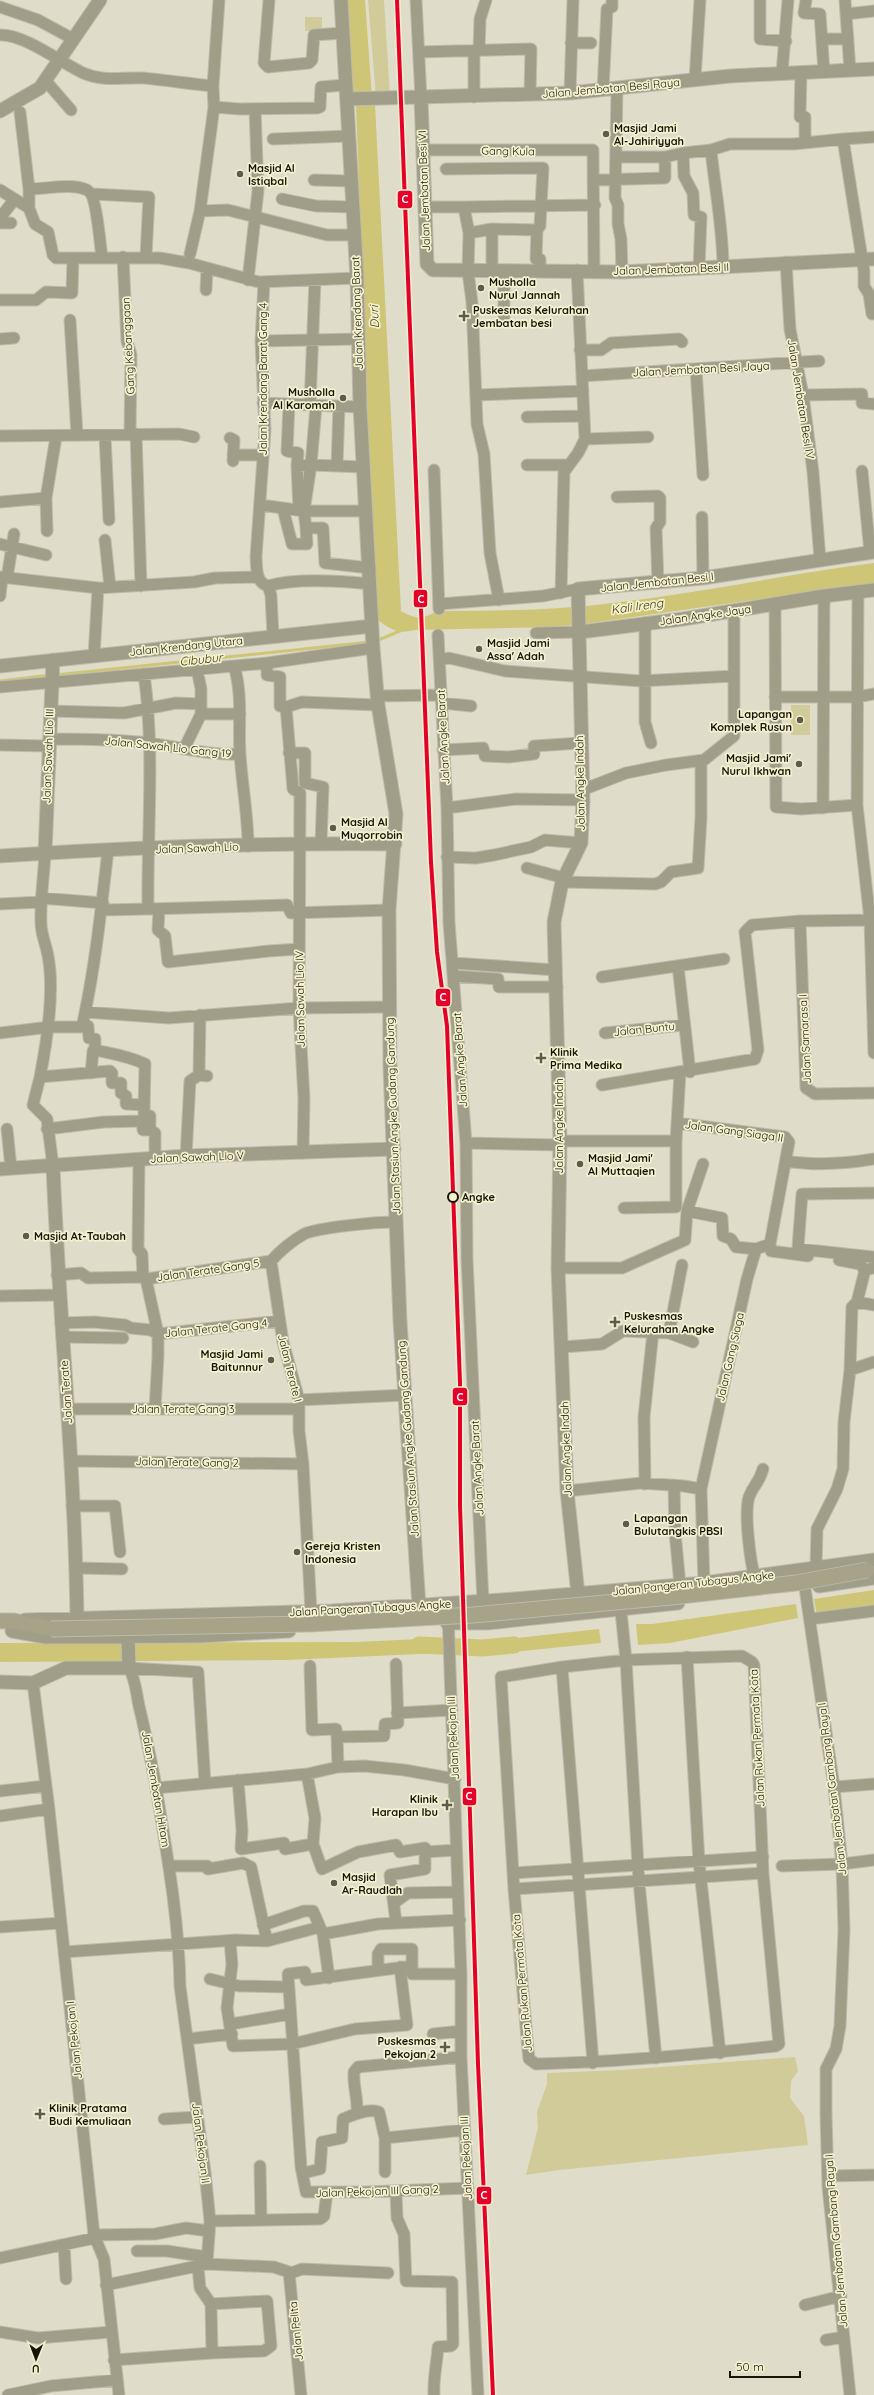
<svg xmlns="http://www.w3.org/2000/svg" width="874" height="2395" font-family="Quicksand,sans-serif">
<style>
.green{fill:#d0cb99}
.water{fill:#cec676}
.lines{fill:none;stroke-linecap:round;stroke-linejoin:round}
.stream{stroke:#cec676;stroke-width:3}
.river{stroke:#cec676;stroke-width:17}
.minor-casing{stroke:#bdbbac;stroke-width:13}
.tertiary-casing{stroke:#bdbbac;stroke-width:15}
.secondary-casing{stroke:#bdbbac;stroke-width:17}
.minor{stroke:#a09e88;stroke-width:11}
.tertiary{stroke:#a09e88;stroke-width:13}
.secondary{stroke:#a6a388;stroke-width:15}
.secondary-bridge-casing{stroke:#bdbbac;stroke-width:17;stroke-linecap:butt}
.secondary-bridge{stroke:#a6a388;stroke-width:15}
.rail-1-casing{stroke:#f4f1ce;stroke-width:7}
.rail-1{stroke:#e4002b;stroke-width:4}
.poi-dot{fill:#5c5b4c;stroke:#f4f1ce;stroke-width:1.5}
.stop-dot{fill:#f4f1ce;stroke:#161509;stroke-width:2}
.labels{text-anchor:middle;dominant-baseline:central;stroke-width:3.5;stroke-linejoin:round;paint-order:stroke}
.street-label{font-size:11px;fill:#161509;stroke:#f4f1ce}
.poi-label{font-size:11px;font-weight:bold;fill:#161509;stroke:#f4f1ce;text-anchor:start}
.stop-label{font-size:11px;font-weight:bold;fill:#161509;stroke:#f4f1ce;text-anchor:start}
.water-label{font-size:12px;font-style:italic;fill:#3d390b;stroke:#f4f1ce}
.line-badge{stroke:#f4f1ce;stroke-width:1.5}
.badge-label{font-size:11px;text-anchor:middle;font-weight:bold;fill:#fff}
</style>
<rect width="100%" height="100%" fill="#dfddc9"/>
<path class="green" d="M368,0H384L390,96L376,97Z
M305,17H322V31H305Z
M791,705H810V735H791Z
M795,2057L798,2071L791,2081L790,2098L804,2116L808,2145L559,2170L526,2175L538,2128L537,2112L547,2084V2073L622,2070Z"/>
<path class="water" d="M346,0H365L372,97L353,98Z
M356,104H375L401,611C428,626 424,611 446,611C502,611 557,610 613,603C700,593 787,574 874,563V583L584,624L552,627L414,630C396,635 389,628 375,618Z
M874,1590V1608L817,1616L814,1599Z
M796,1604L798,1618L670,1643L638,1645L636,1624H652Z
M599,1629L601,1643L492,1654L490,1641Z
M442,1638L441,1653L287,1660L0,1662V1643L355,1642Z"/>
<g class="lines">
<path class="stream" d="M376,641L400,631
M55,675L370,642
M0,681L50,675"/>
<path class="river" d="M419,1645L483,1648L514,1645"/>
<defs>
<path id="minor" d="M269,0L264,63L268,67L309,63L312,60L314,35L343,33
M416,0L421,98
M760,0V39L786,41
M806,0L804,13L820,14L824,72
M845,0L850,70
M0,7L38,20L73,39
M846,14L874,11
M0,35C24,34 60,62 83,73C104,82 121,77 143,78C166,80 190,84 213,86
M823,39H848
M571,43H591
M479,51L480,19L486,0
M419,52L531,49L530,94
M801,72L800,117H805V142
M782,73L788,0
M695,79L700,0
M45,80L71,110
M617,89L615,198L618,205V224L621,239L622,272
M603,90L607,9L612,7V0
M570,93L573,0
M474,97V51
M214,107L240,109L317,108L320,107L321,87L345,85
M20,112L29,189V208
M273,139L349,136
M843,139L874,137
M423,150H593L594,271
M711,150C715,190 723,228 723,268
M683,153L711,150L730,144H794L843,139L864,271V286L869,294L872,314
M616,157H665
M446,169L543,168L540,226L537,230L536,259H540V270
M314,180L351,181
M594,180L665,178V157L683,153L684,176L693,193L694,215L701,217L699,269
M29,189C47,189 71,183 87,190C97,194 100,246 102,257
M0,190L29,208L35,224L48,232L53,255L56,258H160L189,263L259,282L357,278
M93,194L149,197L146,256
M282,199L316,206L353,207
M425,207H464
M200,211L228,210L327,235H354
M0,218L14,200
M0,223H11
M469,233L492,229
M190,254L200,211L214,107L213,86L219,0
M123,257L127,341L131,355L130,435
M786,262L790,329L803,395L813,472L820,559
M492,271V229L537,230
M248,280L258,191L255,109
M264,282L261,341L265,430L256,557C257,568 255,582 268,586L271,595L273,636
M206,290L207,268
M0,300H36L46,292L72,293L73,258
M70,320L77,435
M504,320V271
M0,339L14,338
M261,341L359,339
M580,350H601L611,343L679,339L682,342
M696,369L703,475
M582,376L819,361
M476,395L583,391
M803,395L862,394V403L874,404
M263,403L360,407
M289,404L287,451L298,453L297,466L311,465L304,511L306,528H323L325,563L370,568
M310,405L315,280
M316,406L311,465L363,467
M527,417L584,416
M136,434L141,586
M0,436L179,434L194,437
M105,436L109,520
M230,438L234,440L233,461
M585,439L648,437
M233,455H263
M527,465H569
M297,466L299,510
M337,466L339,407
M434,470L439,609
M862,471L870,552
M617,497L658,496L660,498V522L656,528L658,583
M46,498L47,531
M0,502L46,498L56,437
M261,505L304,511H365
M283,509L292,544H307L306,528
M702,517L703,578
M105,540L110,587
M0,544L46,555
M0,577L98,588L194,582L215,578L258,577
M7,578L14,534
M268,586C296,578 341,581 370,584
M858,591L857,805L870,920L874,1053
M561,593L564,472L578,453L585,439L577,270
M0,596L2,578
M499,600L490,553L484,454L477,424L472,302L468,272L469,233L464,207L595,205
M439,604L543,596L578,589
M775,605L776,807
M734,611V676
M645,623V722L651,743
M536,633L580,632
M438,635L447,808L449,922L466,1143L467,1259L483,1602
M94,656L98,588
M440,660L449,658L505,671L641,681L734,676V736L704,760L666,765L626,773L582,790
M267,663V675L280,677V706L286,707
M234,666C243,695 238,724 240,754C242,785 248,815 248,846
M144,674C155,751 147,831 148,909L287,905L291,913L389,910
M0,687L267,663L373,648
M378,696L441,695
M775,697H857L874,694
M442,703L471,706
M50,711L124,713L176,703L201,704
M201,714H240
M49,739C81,739 114,739 147,743C178,746 208,756 240,754
M0,745L48,746
M184,749L201,714V689L197,669
M443,750L483,748L485,756L509,757L534,754V746L580,743
M289,753H305V783L323,787L321,843
M776,807L801,809L857,805
M447,808L516,799L583,800
M823,808L824,596
M447,857L476,858L494,855L531,847L545,840L581,843
M527,868L564,878
M562,882L655,884L661,882L671,872L698,868L701,818V761
M41,898L103,903
M0,904L41,902
M159,909L158,930L165,936L168,962L269,951L299,949
M103,910L148,909
M800,921L806,1088L815,1094L874,1093
M453,963L556,970
M678,966L690,1072
M453,976L498,979L499,987H557
M602,977L724,959
M85,1012L169,1018L299,1008L390,1007
M82,1027L88,1026L89,1038L95,1039V1050C113,1054 128,1056 145,1064L144,1114L150,1116V1130L155,1133V1158
M0,1033L49,1027H82C95,969 101,910 108,850
M605,1033L683,1025
M91,1073L93,1051L95,1050
M199,1075L200,1015
M40,1077C47,1041 55,992 48,956C46,944 41,935 41,923C40,899 44,876 45,853
M602,1085L755,1059L758,1050L745,932L752,925L800,921L870,920
M677,1123L785,1137L789,1142L770,1244L756,1249L747,1279L701,1489L704,1583
M7,1129L11,1168
M47,1129L104,1122L142,1121L143,1130H150
M560,1141H676
M466,1143L560,1145
M303,1153L304,1099L299,1008L300,793L293,789L286,707L302,702L378,705
M186,1156L190,1081L199,1075L207,1076
M139,1159L138,1249L142,1254L143,1277L146,1279L158,1334V1356L155,1409
M786,1161C816,1166 844,1164 874,1159
M53,1166L47,1119L33,1105L40,1077L110,1071L112,1073V1083H121V1093L126,1096V1104L144,1105
M874,1193L802,1194L798,1247L799,1249L874,1257
M624,1208L676,1207V1141L680,1073
M687,1211L722,1218L723,1236L731,1239L736,1247L756,1249
M770,1244L771,1251L808,1256
M839,1260L860,1264L865,1270
M558,1268H622L685,1240L687,1211L703,1164
M57,1275L81,1273L88,1278L143,1277
M146,1279L271,1261
M0,1296L59,1295
M857,1302L874,1305
M61,1323L94,1322L125,1325L131,1328L151,1330L158,1334L279,1321
M669,1333L682,1265
M62,1337L123,1338
M563,1347L602,1344L623,1331L669,1333L693,1342
M850,1370L874,1362
M299,1400L406,1395
M67,1409H299
M71,1461L303,1464
M645,1484L644,1417L653,1332
M674,1485L675,1532L680,1585
M567,1491L641,1483L684,1486L701,1489
M72,1506H115L120,1552
M76,1568L122,1569
M816,1568L817,1529L837,1489L843,1469L844,1422L850,1370L852,1307L857,1302L865,1270L873,1268L874,1264
M755,1578C750,1561 744,1513 749,1497C753,1485 759,1484 763,1469
M805,1588L834,1787L842,1864L844,1930L840,2026L836,2049L826,2069V2114L828,2187L850,2395
M620,1602L626,1660L639,1882L656,2058
M311,1611L303,1464L299,1431V1400L283,1342L271,1261C280,1251 292,1241 304,1234C320,1227 377,1222 396,1222
M448,1614L461,1974V2057L478,2395
M810,1619L874,1611
M742,1656L752,1662L754,1665L763,1873L779,2044L776,2046C696,2055 616,2062 536,2064L529,2059L528,2050L514,1889L501,1677L562,1667L626,1660Z
M687,1657L699,1862L720,2053
M310,1666L312,1730L336,1729L337,1737
M562,1667L593,2063
M129,1668C136,1681 136,1692 139,1706C145,1731 150,1755 155,1781C166,1849 179,1917 180,1986L205,2172L210,2221L207,2264
M129,1668L198,1672L205,1783
M33,1683L49,1809L94,2235L104,2259L119,2395
M397,1713L452,1710
M338,1767L337,1737L384,1736L385,1724L398,1723L396,1664
M307,1774L315,1818L313,1844L322,1869L358,1852L396,1845L400,1852L425,1848V1869L390,1875L396,1922
M238,1780L242,1830L241,1849L284,1843L285,1849L313,1844
M834,1787L874,1784
M156,1788L307,1774L338,1767L364,1766L404,1770L455,1779
M0,1791L46,1786
M0,1816L49,1809
M425,1852L456,1850
M170,1866H207L208,1869L243,1863L251,1867L267,1941
M782,1866L842,1864L874,1860
M513,1873L763,1857
M514,1889L763,1873
M394,1903L408,1893L458,1892
M263,1925L304,1911H313L323,1934L329,1978
M0,1927L61,1923
M323,1934L378,1924L460,1920
M230,1941L232,1964L227,2008L233,2046L292,2044L355,2029L407,2025L400,1967
M64,1952L236,1940L267,1941L320,1927
M412,1966L306,1980L305,1972L288,1974L301,2167L306,2192H366L468,2188
M378,1969V1954L381,1949H412V1974H461
M210,1979L239,1986L288,1987
M231,2024L290,2014
M433,2034L461,2031
M187,2039L232,2034
M357,2114C358,2097 353,2087 354,2072L358,2067L461,2057
M164,2119L196,2117
M385,2138L464,2130
M260,2166L261,2219
M304,2173L320,2169L322,2142L342,2138L343,2119C352,2115 370,2108 379,2112L385,2138V2172
M828,2176L874,2175
M396,2191L397,2218L404,2234L406,2281L452,2282L453,2344L451,2346L438,2347C437,2363 433,2379 434,2395
M210,2221L320,2219L324,2216L327,2192
M94,2235L155,2234L186,2228L209,2231
M64,2245L66,2279
M137,2251H167L207,2257
M0,2258L95,2238
M291,2273L302,2269L388,2273
M106,2285L207,2264L274,2267L289,2272L301,2395
M211,2304L267,2301L271,2346L264,2351L212,2353
M805,2305L841,2296
M0,2332L38,2338L111,2332
M826,2340L844,2337
M114,2360L212,2353L211,2304L200,2288L198,2267
M8,2395L51,2386L117,2380"/>
<path id="tertiary" d="M341,0L357,278L360,407L373,648L378,705L396,814L389,910L390,1067L400,1321L419,1606
M421,98L427,264L433,270L622,272L874,259
M347,99L570,93L730,76L874,69
M0,111L40,88L100,0
M580,632L683,619L824,596L874,590
M0,666L372,626
M45,853L53,660
M0,856C130,847 264,843 395,844
M53,1166C59,1317 75,1468 77,1619
M0,1169L186,1156L394,1149
M819,1586L874,1578
M578,1594L567,1491L558,1268L560,1141L554,922L562,882L581,843L583,800L578,589L703,578L874,552
M25,1620L331,1611L501,1600L704,1583L874,1560
M447,1623H487L678,1603
M12,1631L46,1637L200,1636L289,1631
M0,1682L33,1683L66,1668H129L128,1636"/>
<path id="secondary" d="M0,1621H14L51,1629"/>
</defs>
<use href="#minor" class="minor-casing"/>
<use href="#tertiary" class="tertiary-casing"/>
<use href="#secondary" class="secondary-casing"/>
<use href="#minor" class="minor"/>
<use href="#tertiary" class="tertiary"/>
<use href="#secondary" class="secondary"/>
<defs>
<path id="secondary-bridge" d="M51,1629L310,1624L473,1615L671,1597L796,1583L867,1570"/>
</defs>
<use href="#secondary-bridge" class="secondary-bridge-casing"/>
<use href="#secondary-bridge" class="secondary-bridge"/>
<defs>
<path id="rail-1" d="M397,0L431,862L437,952L447,1026L460,1383V1505L478,2064L493,2395"/>
</defs>
<use href="#rail-1" class="rail-1-casing"/>
<use href="#rail-1" class="rail-1"/>
</g>
<g class="poi-dot">
<circle cx="606" cy="134" r="4"/>
<circle cx="240" cy="174" r="4"/>
<circle cx="481" cy="288" r="4"/>
<path d="M462 310h4v4h4v4h-4v4h-4v-4h-4v-4h4z"/>
<circle cx="343" cy="398" r="4"/>
<circle cx="479" cy="649" r="4"/>
<circle cx="800" cy="720" r="4"/>
<circle cx="799" cy="764" r="4"/>
<circle cx="333" cy="828" r="4"/>
<path d="M539 1052h4v4h4v4h-4v4h-4v-4h-4v-4h4z"/>
<circle cx="580" cy="1164" r="4"/>
<circle cx="26" cy="1236" r="4"/>
<path d="M613 1316h4v4h4v4h-4v4h-4v-4h-4v-4h4z"/>
<circle cx="271" cy="1360" r="4"/>
<circle cx="626" cy="1524" r="4"/>
<circle cx="297" cy="1552" r="4"/>
<path d="M445 1799h4v4h4v4h-4v4h-4v-4h-4v-4h4z"/>
<circle cx="334" cy="1883" r="4"/>
<path d="M443 2041h4v4h4v4h-4v4h-4v-4h-4v-4h4z"/>
<path d="M38 2108h4v4h4v4h-4v4h-4v-4h-4v-4h4z"/>
</g>
<circle class="stop-dot" cx="453" cy="1197" r="5"/>
<g class="labels">
<g class="street-label">
<text transform="translate(611 88) rotate(-5)">Jalan Jembatan Besi Raya</text>
<text transform="translate(508 151) rotate(1)">Gang Kula</text>
<text transform="translate(424 191) rotate(-92)">Jalan Jembatan Besi VI</text>
<text transform="translate(671 269) rotate(-2)">Jalan Jembatan Besi II</text>
<text transform="translate(357 313) rotate(-92)">Jalan Krendang Barat</text>
<text transform="translate(128 346) rotate(-93)">Gang Kebanggaan</text>
<text transform="translate(701 369) rotate(-3)">Jalan Jembatan Besi Jaya</text>
<text transform="translate(263 379) rotate(-90)">Jalan Krendang Barat Gang 4</text>
<text transform="translate(801 399) rotate(81)">Jalan Jembatan Besi IV</text>
<text transform="translate(657 582) rotate(-6)">Jalan Jembatan Besi I</text>
<text transform="translate(705 615) rotate(-8)">Jalan Angke Jaya</text>
<text transform="translate(186 646) rotate(-6)">Jalan Krendang Utara</text>
<text transform="translate(443 737) rotate(-93)">Jalan Angke Barat</text>
<text transform="translate(168 747) rotate(6)">Jalan Sawah Lio Gang 19</text>
<text transform="translate(48 756) rotate(-88)">Jalan Sawah Lio III</text>
<text transform="translate(580 783) rotate(-91)">Jalan Angke Indah</text>
<text transform="translate(197 848) rotate(-2)">Jalan Sawah Lio</text>
<text transform="translate(300 999) rotate(-91)">Jalan Sawah Lio IV</text>
<text transform="translate(644 1029) rotate(-6)">Jalan Buntu</text>
<text transform="translate(805 1039) rotate(-93)">Jalan Samarasa I</text>
<text transform="translate(460 1060) rotate(-94)">Jalan Angke Barat</text>
<text transform="translate(393 1116) rotate(-92)">Jalan Stasiun Angke Gudang Gandung</text>
<text transform="translate(559 1126) rotate(-90)">Jalan Angke Indah</text>
<text transform="translate(734 1131) rotate(8)">Jalan Gang Siaga II</text>
<text transform="translate(197 1157) rotate(-2)">Jalan Sawah Lio V</text>
<text transform="translate(208 1270) rotate(-8)">Jalan Terate Gang 5</text>
<text transform="translate(216 1328) rotate(-6)">Jalan Terate Gang 4</text>
<text transform="translate(730 1357) rotate(-77)">Jalan Gang Siaga</text>
<text transform="translate(290 1368) rotate(76)">Jalan Terate I</text>
<text transform="translate(66 1392) rotate(-94)">Jalan Terate</text>
<text x="183" y="1409">Jalan Terate Gang 3</text>
<text transform="translate(408 1439) rotate(-94)">Jalan Stasiun Angke Gudang Gandung</text>
<text transform="translate(566 1449) rotate(-92)">Jalan Angke Indah</text>
<text transform="translate(187 1462) rotate(1)">Jalan Terate Gang 2</text>
<text transform="translate(477 1468) rotate(-93)">Jalan Angke Barat</text>
<text transform="translate(693 1583) rotate(-6)">Jalan Pangeran Tubagus Angke</text>
<text transform="translate(370 1608) rotate(-3)">Jalan Pangeran Tubagus Angke</text>
<text transform="translate(453 1738) rotate(-93)">Jalan Pekojan III</text>
<text transform="translate(757 1738) rotate(-93)">Jalan Rukan Permata Kota</text>
<text transform="translate(156 1789) rotate(80)">Jalan Jembatan Hitam</text>
<text transform="translate(832 1789) rotate(-97)">Jalan Jembatan Gambang Raya I</text>
<text transform="translate(522 1983) rotate(-95)">Jalan Rukan Permata Kota</text>
<text transform="translate(74 2040) rotate(-96)">Jalan Pekojan I</text>
<text transform="translate(201 2143) rotate(83)">Jalan Pekojan II</text>
<text transform="translate(466 2158) rotate(-93)">Jalan Pekojan III</text>
<text transform="translate(377 2191) rotate(-2)">Jalan Pekojan III Gang 2</text>
<text transform="translate(836 2241) rotate(-95)">Jalan Jembatan Gambang Raya I</text>
<text transform="translate(296 2331) rotate(-96)">Jalan Pelita</text>
</g>
<g class="poi-label">
<text x="614" y="128">Masjid Jami<tspan x="614" dy="13">Al-Jahiriyyah</tspan></text>
<text x="248" y="168">Masjid Al<tspan x="248" dy="13">Istiqbal</tspan></text>
<text x="489" y="282">Musholla<tspan x="489" dy="13">Nurul Jannah</tspan></text>
<text x="473" y="310">Puskesmas Kelurahan<tspan x="473" dy="13">Jembatan besi</tspan></text>
<text x="335" y="392" text-anchor="end">Musholla<tspan x="335" dy="13">Al Karomah</tspan></text>
<text x="487" y="643">Masjid Jami<tspan x="487" dy="13">Assa' Adah</tspan></text>
<text x="792" y="714" text-anchor="end">Lapangan<tspan x="792" dy="13">Komplek Rusun</tspan></text>
<text x="791" y="758" text-anchor="end">Masjid Jami'<tspan x="791" dy="13">Nurul Ikhwan</tspan></text>
<text x="341" y="822">Masjid Al<tspan x="341" dy="13">Muqorrobin</tspan></text>
<text x="550" y="1052">Klinik<tspan x="550" dy="13">Prima Medika</tspan></text>
<text x="588" y="1158">Masjid Jami'<tspan x="588" dy="13">Al Muttaqien</tspan></text>
<text x="34" y="1236">Masjid At-Taubah</text>
<text x="624" y="1316">Puskesmas<tspan x="624" dy="13">Kelurahan Angke</tspan></text>
<text x="263" y="1354" text-anchor="end">Masjid Jami<tspan x="263" dy="13">Baitunnur</tspan></text>
<text x="634" y="1518">Lapangan<tspan x="634" dy="13">Bulutangkis PBSI</tspan></text>
<text x="305" y="1546">Gereja Kristen<tspan x="305" dy="13">Indonesia</tspan></text>
<text x="438" y="1799" text-anchor="end">Klinik<tspan x="438" dy="13">Harapan Ibu</tspan></text>
<text x="342" y="1877">Masjid<tspan x="342" dy="13">Ar-Raudlah</tspan></text>
<text x="436" y="2041" text-anchor="end">Puskesmas<tspan x="436" dy="13">Pekojan 2</tspan></text>
<text x="49" y="2108">Klinik Pratama<tspan x="49" dy="13">Budi Kemuliaan</tspan></text>
</g>
<g class="stop-label">
<text x="462" y="1197">Angke</text>
</g>
<g class="water-label">
<text transform="translate(374 317) rotate(-92)">Duri</text>
<text transform="translate(637 606) rotate(-8)">Kali Ireng</text>
<text transform="translate(201 659) rotate(-6)">Cibubur</text>
</g>
</g>
<g class="line-badge">
<rect x="397" y="190" width="16" height="19" rx="4" fill="#e4002b"/>
<rect x="413" y="589" width="15" height="19" rx="4" fill="#e4002b"/>
<rect x="435" y="988" width="16" height="19" rx="4" fill="#e4002b"/>
<rect x="452" y="1387" width="16" height="19" rx="4" fill="#e4002b"/>
<rect x="462" y="1787" width="15" height="19" rx="4" fill="#e4002b"/>
<rect x="476" y="2186" width="16" height="19" rx="4" fill="#e4002b"/>
</g>
<g class="badge-label">
<text x="405" y="203">C</text>
<text x="421" y="603">C</text>
<text x="443" y="1001">C</text>
<text x="460" y="1401">C</text>
<text x="469" y="1800">C</text>
<text x="484" y="2199">C</text>
</g>
<g transform="translate(36 2359) rotate(181)" stroke="#f4f1ce" stroke-width="3" paint-order="stroke">
<path d="M0-3L7 15L0 10L-7 15Z" fill="#161509"/>
<text y="-6" font-size="11" font-weight="bold" text-anchor="middle" fill="#161509">U</text>
</g>
<path d="M730 2371v6h70v-6" fill="none" stroke="#161509" stroke-width="2"/>
<text x="736" y="2371" font-size="12" fill="#161509" stroke="#f4f1ce" stroke-width="3" paint-order="stroke">50 m</text>
</svg>
